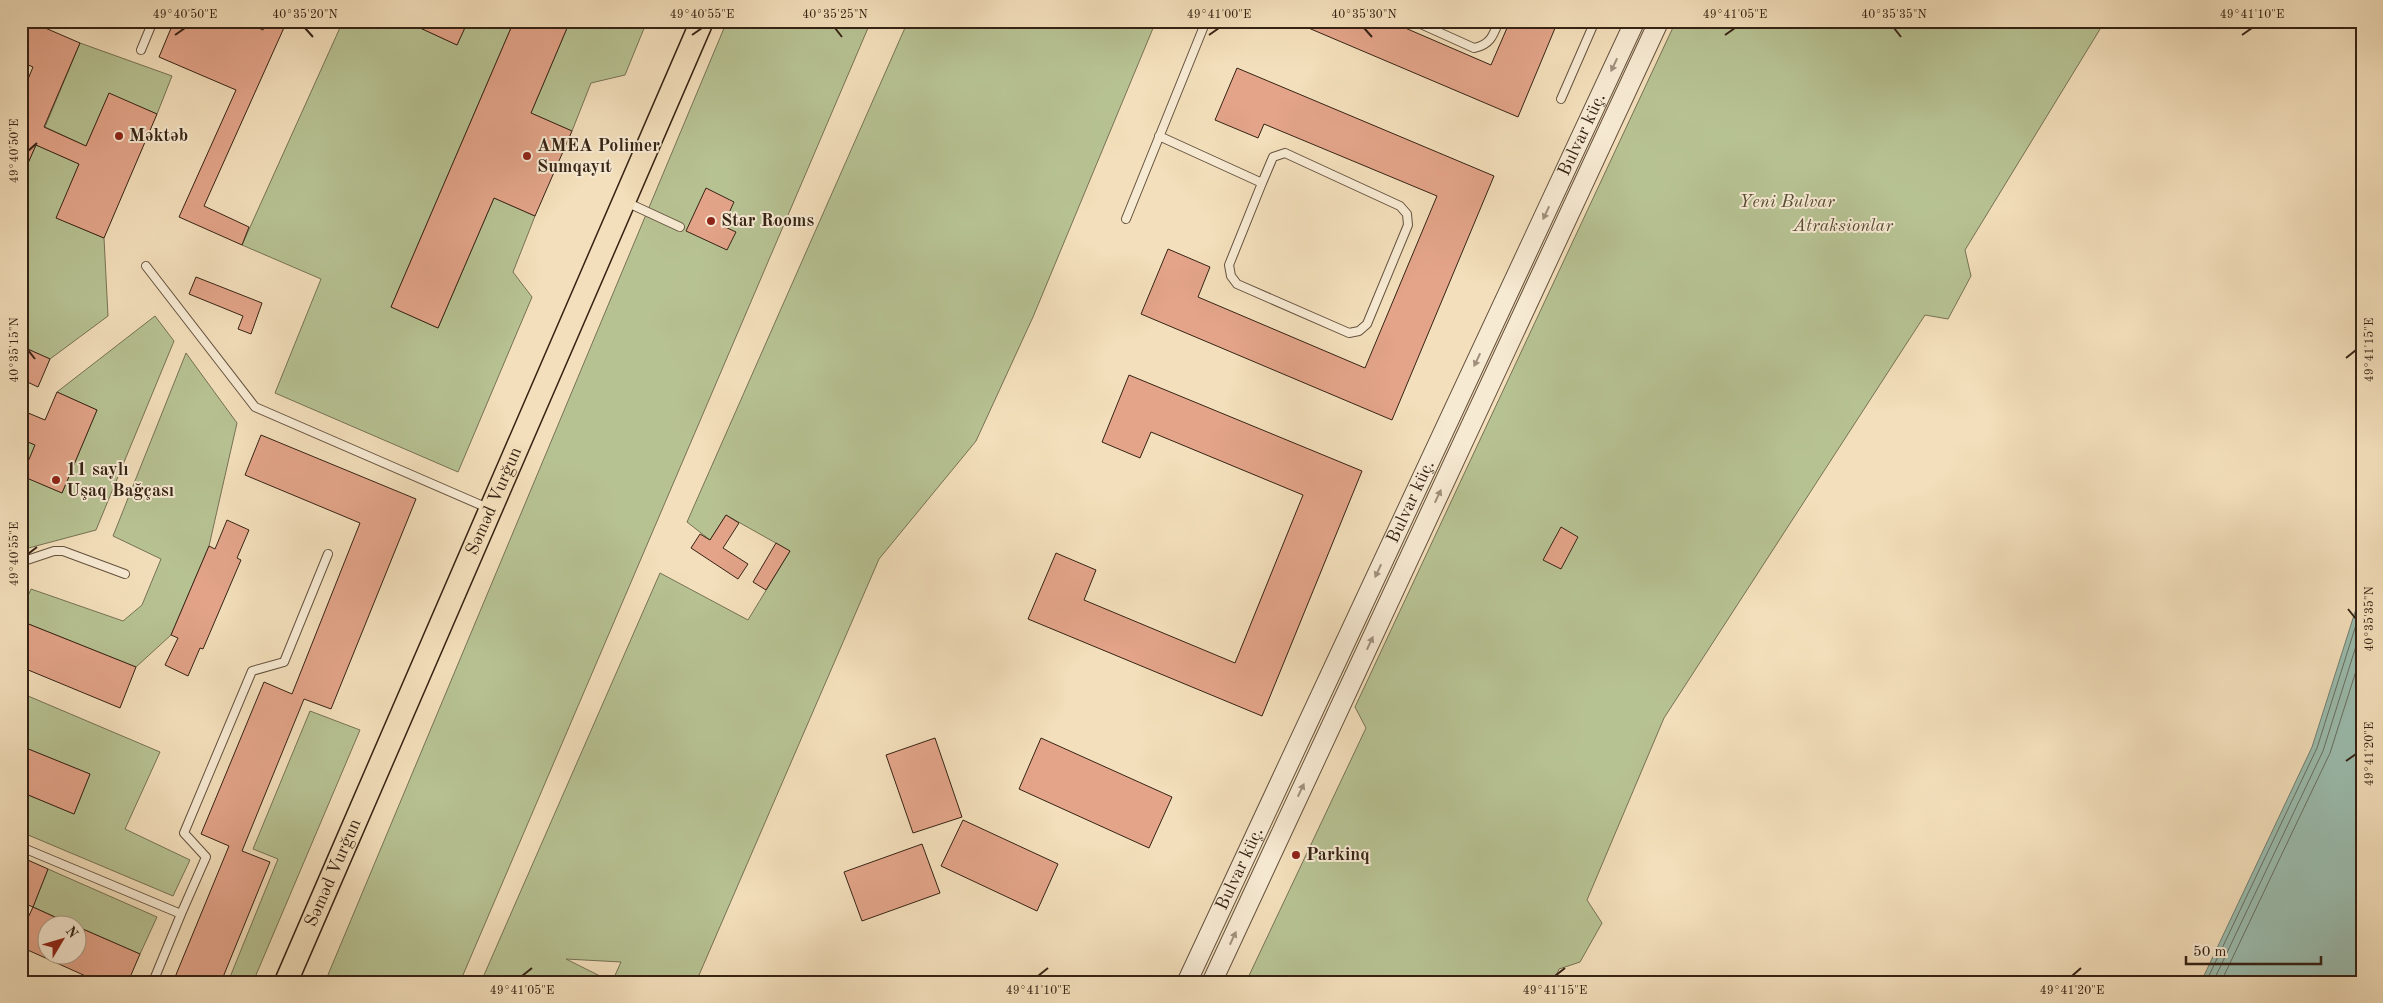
<svg xmlns="http://www.w3.org/2000/svg" width="2383" height="1003" font-family="'Old Standard TT',serif">
<style>
.green{fill:#b7c293;stroke:#767254;fill-rule:evenodd}
.water{fill:#9bbdaf;stroke:#737f71}
.lines{fill:none;stroke-linecap:round;stroke-linejoin:round}
.shore{stroke:#687062;stroke-width:1}
.building{fill:#e3a489;stroke:#362314}
.service-casing{stroke:#65523e;stroke-width:10}
.tertiary-casing{stroke:#65523e;stroke-width:21}
.primary-casing{stroke:#362314;stroke-width:25}
.service{stroke:#f7ead3;stroke-width:8}
.tertiary{stroke:#f7ead3;stroke-width:19}
.primary{stroke:#f3dfbb;stroke-width:22}
.oneway{fill:#a0907d}
.ticks{fill:none;stroke:#362314;stroke-width:2}
.poi-dot{fill:#8f2418;stroke:#f7ead3;stroke-width:2}
.labels{text-anchor:middle;dominant-baseline:central;stroke-width:4;stroke-linejoin:round;paint-order:stroke}
.street-label{font-size:18px;fill:#362314;stroke:#f7ead3}
.poi-label{font-size:18px;font-weight:bold;fill:#362314;stroke:#f7ead3;text-anchor:start}
.park-label{font-size:18px;font-style:italic;fill:#564b34;stroke:#f7ead3}
.neatline{fill:none;stroke:#362314;stroke-width:2}
.ticks-label{font-size:12px;text-anchor:middle;fill:#362314}
</style>
<rect width="100%" height="100%" fill="#f3dfbb"/>
<filter id="stains"><feTurbulence type="fractalNoise" baseFrequency=".004" numOctaves="4"/><feColorMatrix values="0 0 0 0 .2 0 0 0 0 .09 0 0 0 0 .02 0 0 0 .5 -.17"/></filter>
<radialGradient id="worn" r=".72"><stop offset=".6" stop-color="#630" stop-opacity="0"/><stop offset="1" stop-color="#630" stop-opacity=".3"/></radialGradient>
<path class="green" d="M343,21H405L457,45L468,21H514L391,307L438,328L494,198L535,216L513,272L532,297L458,472L275,393L321,279L242,245Z
M570,21H647L625,75L591,83L572,131L531,113Z
M727,21H871L460,982H325Z
M908,21H1156L1033,317L976,441L879,559L696,982H481L660,573L748,620L790,551L726,515L710,540L687,522ZM566,959L621,962L612,982Z
M1676,21H2105L1965,250L1971,276L1948,319L1925,315L1664,718L1587,900L1602,923L1580,962L1559,969L1554,982H1246L1366,728L1355,707Z
M80,43L172,76L157,114L109,94L86,146L45,127Z
M36,145L79,164L57,218L104,238L108,316L50,359L21,346V179Z
M155,316L174,341L96,530L21,550V439L35,445L23,476L62,493L97,410L57,392Z
M186,353L237,423L209,546L171,635L136,667L21,621V612L31,589L123,621L142,605L161,559L113,536Z
M21,693L160,752L125,829L190,860L173,896L21,832V792L74,814L90,774L21,746Z
M310,711L360,730L253,982H228L278,859L253,849Z
M48,869L157,917L140,954L33,907Z"/>
<path class="water" d="M2362,590V982H2201L2312,747Z"/>
<g class="lines">
<path class="shore" d="M2206,982L2317,748L2362,606
M2213,982L2323,751L2362,627
M2221,982L2330,753L2362,652"/>
</g>
<path class="building" d="M21,21H29L80,43L44,127L86,146L109,93L157,114L104,238L56,218L79,164L36,145L21,179V96L33,67L21,62Z
M174,21H243L263,30L267,21H287L204,206L249,227L242,245L179,217L236,90L159,57Z
M405,21H468L457,45Z
M514,21H570L531,113L572,131L535,216L494,198L438,328L391,307Z
M1292,21H1389L1491,65L1510,21H1558L1518,117Z
M1237,68L1494,176L1392,420L1141,314L1168,249L1210,267L1198,297L1365,368L1437,196L1264,124L1258,138L1215,120Z
M706,188L734,202L723,226L736,232L727,250L686,231Z
M196,277L262,303L251,334L238,329L243,316L189,294Z
M21,346L50,359L38,387L21,379Z
M1129,375L1362,471L1262,716L1028,619L1056,553L1096,570L1084,600L1235,663L1303,495L1151,432L1140,458L1102,442Z
M57,392L97,410L62,493L22,476L35,445L21,439V410L45,420Z
M261,435L416,499L331,709L304,699L242,851L270,862L221,982H173L229,846L201,834L264,682L292,694L360,523L245,475Z
M726,515L739,523L723,548L748,564L738,579L691,548L700,534L710,540Z
M227,520L249,530L237,558L241,560L203,649L200,648L188,676L165,665L178,638L171,635L209,546L215,549Z
M1561,527L1578,537L1561,569L1543,560Z
M776,543L790,551L766,590L753,582Z
M21,621L136,667L120,708L21,667Z
M935,738L962,817L913,833L886,755Z
M1041,738L1172,797L1149,848L1019,789Z
M21,746L90,774L74,814L21,792Z
M963,820L1058,864L1037,911L941,866Z
M922,844L940,893L862,921L844,872Z
M21,857L48,869L33,907L21,902Z
M33,907L74,926H48V956H78V927L140,954L128,982H99L21,947V933Z"/>
<g class="lines">
<defs>
<path id="service" d="M1414,21L1474,48C1490,45 1493,36 1499,21
M141,50L153,21
M1561,99L1595,21
M1159,136L1262,183L1273,157L1285,153L1400,206L1407,214L1408,225L1367,324L1359,331L1349,333L1237,284L1231,276L1229,265L1262,183
M626,202L680,227
M1126,219L1206,21
M146,266L255,407L490,509
M21,562L54,551H63L125,574
M21,847L181,914L153,982
M181,914L206,857L184,833L252,671L284,662L328,554"/>
<g id="tertiary">
<path id="s1" d="M1187,982L1635,21"/>
<path d="M1212,982L1659,21"/>
</g>
<g id="primary">
<path id="s2" d="M286,982L702,21"/>
</g>
</defs>
<use href="#service" class="service-casing"/>
<use href="#tertiary" class="tertiary-casing"/>
<use href="#primary" class="primary-casing"/>
<use href="#service" class="service"/>
<use href="#tertiary" class="tertiary"/>
<use href="#primary" class="primary"/>
</g>
<defs><path id="oneway-solid" d="M-6-.8H1V-3.2L6.5 0L1 3.2V.8H-6Z" transform="scale(1.25)"/></defs>
<g class="oneway">
<use href="#oneway-solid" transform="translate(1614 65) rotate(115)"/>
<use href="#oneway-solid" transform="translate(1546 213) rotate(115)"/>
<use href="#oneway-solid" transform="translate(1477 360) rotate(115)"/>
<use href="#oneway-solid" transform="translate(1438 496) rotate(-65)"/>
<use href="#oneway-solid" transform="translate(1378 571) rotate(115)"/>
<use href="#oneway-solid" transform="translate(1370 643) rotate(-65)"/>
<use href="#oneway-solid" transform="translate(1301 790) rotate(-65)"/>
<use href="#oneway-solid" transform="translate(1233 938) rotate(-65)"/>
</g>
<path class="ticks" d="M305,28L313,37M835,28L842,37M1364,28L1372,37M1894,28L1901,37M175,35L185,28M692,35L702,28M1209,35L1219,28M1725,35L1735,28M2242,35L2252,28M28,151L37,143M28,350L35,359M2346,358L2356,350M28,554L37,547M2348,609L2356,619M2346,761L2356,754M522,976L532,968M1038,976L1048,968M1555,976L1565,968M2072,976L2081,968"/>
<g class="poi-dot">
<circle cx="119" cy="136" r="5"/>
<circle cx="527" cy="156" r="5"/>
<circle cx="711" cy="221" r="5"/>
<circle cx="56" cy="480" r="5"/>
<circle cx="1296" cy="855" r="5"/>
</g>
<g class="labels">
<g class="street-label">
<text stroke="none"><textPath href="#s1" startOffset="935">Bulvar küç.</textPath></text>
<text stroke="none"><textPath href="#s1" startOffset="530">Bulvar küç.</textPath></text>
<text stroke="none"><textPath href="#s2" startOffset="524">Səməd Vurğun</textPath></text>
<text stroke="none"><textPath href="#s1" startOffset="125">Bulvar küç.</textPath></text>
<text stroke="none"><textPath href="#s2" startOffset="119">Səməd Vurğun</textPath></text>
</g>
<g class="poi-label">
<text x="129" y="136">Məktəb</text>
<text x="537" y="146">AMEA Polimer<tspan x="537" dy="21">Sumqayıt</tspan></text>
<text x="721" y="221">Star Rooms</text>
<text x="66" y="470">11 saylı<tspan x="66" dy="21">Uşaq Bağçası</tspan></text>
<text x="1306" y="855">Parkinq</text>
</g>
<g class="park-label">
<text x="1787" y="202">Yeni Bulvar</text>
<text x="1843" y="226">Atraksionlar</text>
</g>
</g>
<rect width="2383" height="1003" fill="none" stroke="#f3dfbb" stroke-width="55"/>
<g transform="translate(62 940) rotate(52)"><circle r="24" fill="#f7ead3" stroke="#aa9a87"/>
<path d="M0-4L9 19L0 12L-9 19Z" fill="#8f2418"/>
<text y="-8" font-size="14" font-weight="bold" text-anchor="middle" fill="#362314">N</text>
</g>
<path d="M2186 956v8h135v-8" fill="none" stroke="#362314" stroke-width="2.5"/>
<text x="2193" y="956" font-size="15" fill="#362314" stroke="#f7ead3" stroke-width="4" paint-order="stroke">50 m</text>
<rect x="28" y="28" width="2328" height="948" class="neatline"/>
<g class="ticks-label">
<text x="185" y="18">49°40'50"E</text>
<text x="305" y="18">40°35'20"N</text>
<text x="702" y="18">49°40'55"E</text>
<text x="835" y="18">40°35'25"N</text>
<text x="1219" y="18">49°41'00"E</text>
<text x="1364" y="18">40°35'30"N</text>
<text x="1735" y="18">49°41'05"E</text>
<text x="1894" y="18">40°35'35"N</text>
<text x="2252" y="18">49°41'10"E</text>
<text transform="translate(14 151) rotate(-90)" y="4">49°40'50"E</text>
<text transform="translate(14 350) rotate(-90)" y="4">40°35'15"N</text>
<text transform="translate(2369 350) rotate(-90)" y="4">49°41'15"E</text>
<text transform="translate(14 554) rotate(-90)" y="4">49°40'55"E</text>
<text transform="translate(2369 619) rotate(-90)" y="4">40°35'35"N</text>
<text transform="translate(2369 754) rotate(-90)" y="4">49°41'20"E</text>
<text x="522" y="994">49°41'05"E</text>
<text x="1038" y="994">49°41'10"E</text>
<text x="1555" y="994">49°41'15"E</text>
<text x="2072" y="994">49°41'20"E</text>
</g>
<rect width="100%" height="100%" filter="url(#stains)"/>
<rect width="100%" height="100%" fill="url(#worn)"/>
</svg>
